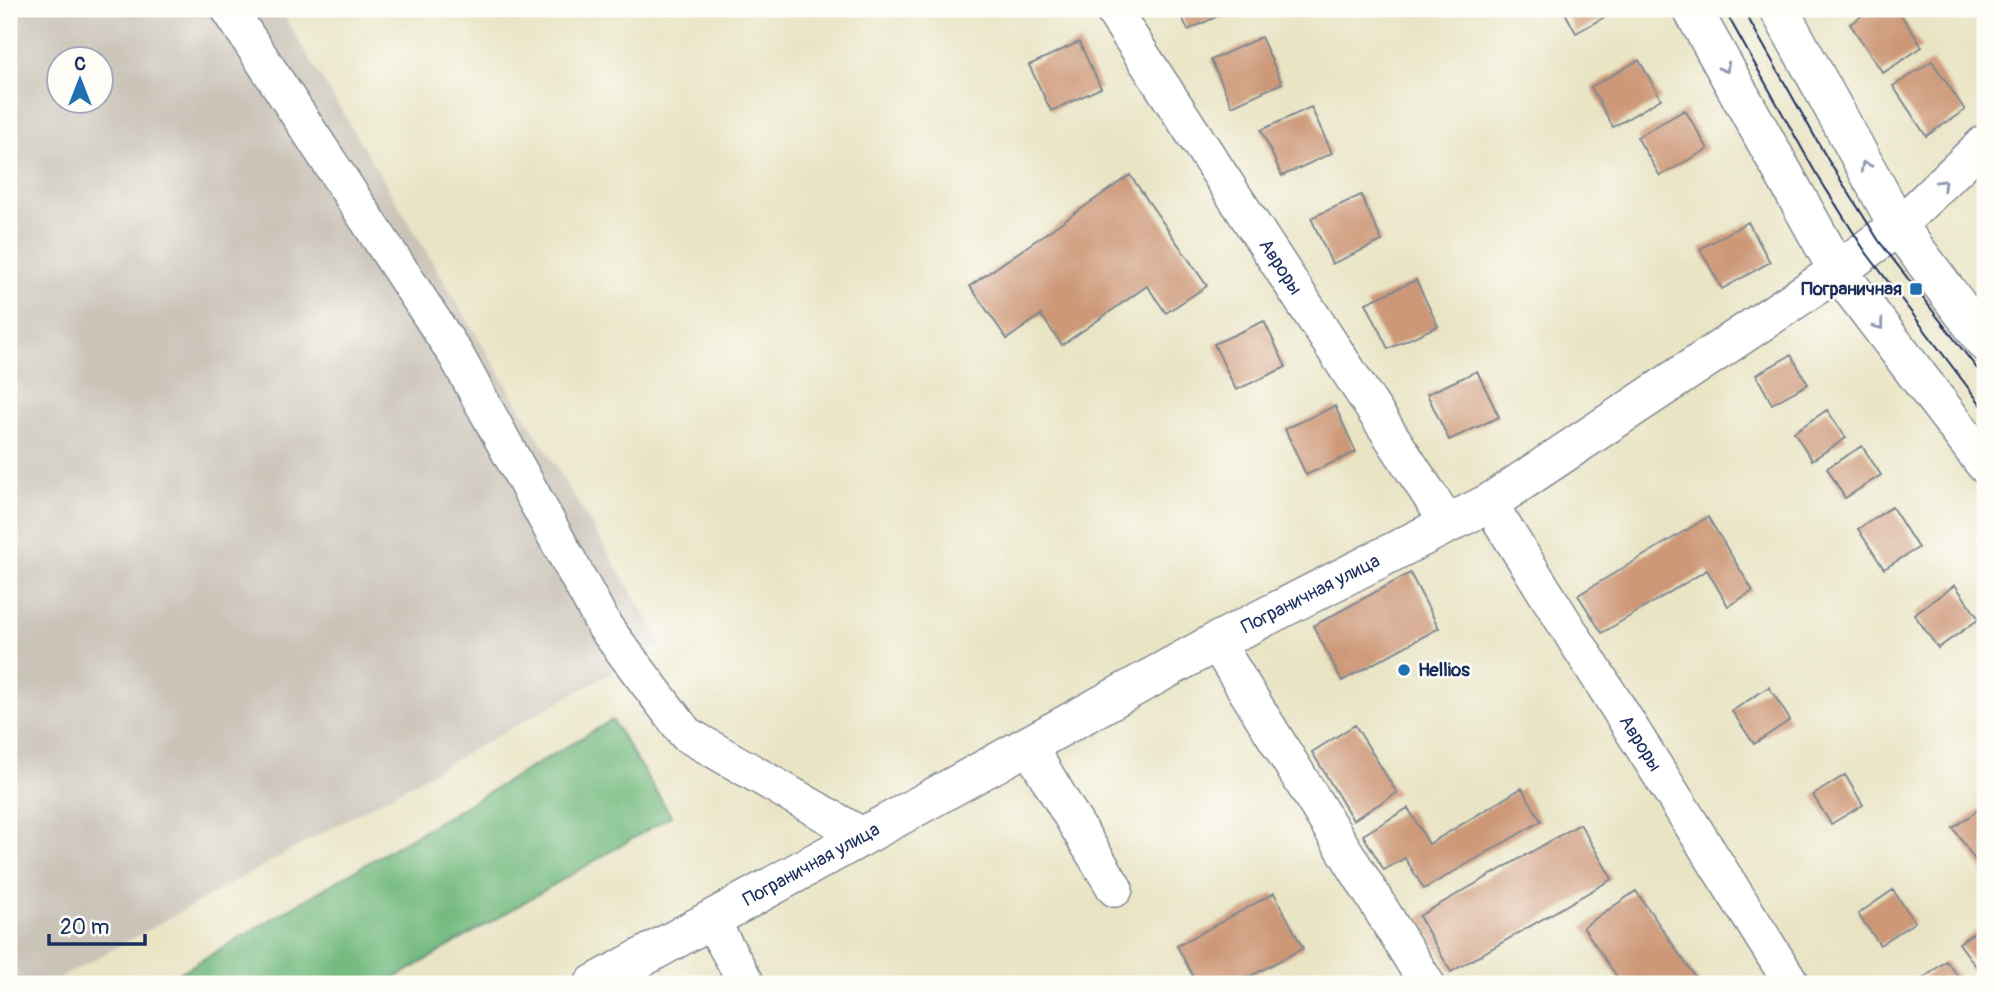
<svg xmlns="http://www.w3.org/2000/svg" width="1994" height="993" font-family="Pangolin,sans-serif">
<style>
.industrial{fill:#cac3b8;fill-rule:evenodd}
.forest{fill:#74ba7f;stroke:#48746e;stroke-width:2}
.building{fill:#cd9878}
.lines{fill:none;stroke-linecap:round;stroke-linejoin:round}
.minor-casing{stroke:#828a91;stroke-width:38}
.major-casing{stroke:#828a91;stroke-width:41}
.highway-casing{stroke:#828a91;stroke-width:41}
.minor{stroke:#fff;stroke-width:35}
.major{stroke:#fff;stroke-width:38}
.highway{stroke:#fff;stroke-width:38}
.tram{stroke:#1b2f5e;stroke-width:2}
.oneway{stroke:#8d97ae}
.poi-dot{fill:#1f6fb2;stroke:#fdfcf7;stroke-width:2.5}
.labels{text-anchor:middle;dominant-baseline:central;stroke-width:5;stroke-linejoin:round;paint-order:stroke}
.street-label{font-size:19px;fill:#1b2f5e;stroke:#fdfcf7}
.poi-label{font-size:19px;font-weight:bold;fill:#1b2f5e;stroke:#fdfcf7;text-anchor:end}
</style>
<rect width="100%" height="100%" fill="#fdfcf7"/>
<filter id="ink" filterUnits="userSpaceOnUse"><feTurbulence type="fractalNoise" baseFrequency=".0143" numOctaves="2"/><feDisplacementMap in="SourceGraphic" scale="14" xChannelSelector="R" yChannelSelector="G"/><feConvolveMatrix kernelMatrix="1 2 1 2 8 2 1 2 1" color-interpolation-filters="sRGB"/></filter>
<filter id="wash" filterUnits="userSpaceOnUse"><feTurbulence type="fractalNoise" baseFrequency=".00686" numOctaves="4" result="noise"/><feDisplacementMap in="SourceGraphic" scale="28" xChannelSelector="R" yChannelSelector="G"/><feGaussianBlur stdDeviation="1.57" result="paint"/><feColorMatrix in="noise" values="0 0 0 0 0 0 0 0 0 0 0 0 0 0 0 0 0 1.4 0 .05"/><feComposite in="paint" operator="in"/></filter>
<g filter="url(#wash)">
<rect width="100%" height="100%" fill="#e9e4c4"/>
<path class="industrial" d="M9,9H280L663,644L50,984H9ZM60,60H102V102H60Z"/>
<path class="forest" d="M612,720L671,816L385,984H161Z"/>
<g id="blocks">
<path class="building" d="M1178,9H1233L1188,30Z
M1563,9H1619L1576,33Z
M1872,9H1897L1922,47L1883,73L1850,24Z
M1261,37L1282,83L1232,106L1211,60Z
M1079,42L1101,88L1051,111L1029,65Z
M1639,60L1661,99L1613,127L1591,87Z
M1932,61L1965,110L1926,136L1893,86Z
M1311,107L1332,153L1282,176L1261,130Z
M1685,110L1708,149L1660,176L1637,137Z
M1130,175L1207,286L1166,313L1147,286L1062,345L1041,315L1007,339L970,286Z
M1361,195L1382,241L1332,264L1311,218Z
M1748,222L1770,262L1722,289L1700,249Z
M1416,280L1438,326L1388,349L1366,303Z
M1264,321L1286,367L1236,390L1214,344Z
M1791,355L1808,384L1772,404L1756,375Z
M1477,371L1499,417L1449,440L1427,394Z
M1335,406L1356,452L1306,475L1285,429Z
M1827,410L1846,438L1812,460L1794,432Z
M1862,446L1881,475L1845,498L1827,468Z
M1892,507L1918,548L1884,569L1858,529Z
M1708,517L1753,591L1728,606L1707,570L1602,633L1578,595Z
M1410,573L1439,628L1342,681L1313,626Z
M1955,585L1979,619L1938,648L1914,614Z
M1769,687L1790,720L1754,744L1732,711Z
M1355,725L1397,793L1353,820L1312,752Z
M1845,775L1863,805L1831,824L1813,795Z
M1522,788L1541,821L1424,889L1405,858L1384,870L1363,835L1408,808L1429,844Z
M1985,805V874L1953,828Z
M1580,824L1612,879L1451,972L1419,916Z
M1893,890L1915,922L1880,945L1858,914Z
M1636,891L1700,984H1622L1583,927Z
M1274,893L1303,948L1236,984H1197L1177,946Z
M1985,925V979L1959,943Z
M1946,961L1964,984H1916Z"/>
</g>
</g>
<g filter="url(#ink)">
<use href="#blocks" fill-opacity="0" stroke="#828a91" stroke-width="2"/>
<g class="lines">
<defs>
<g id="minor">
<path d="M229,9L456,355L605,627L686,734L863,836"/>
<path id="s1" d="M1112,9L1449,525"/>
<path d="M1898,226L1985,142"/>
<path id="s2" d="M1489,503L1792,984"/>
<path d="M1216,642L1427,984"/>
<path d="M1028,745L1115,889"/>
<path d="M711,920L747,984"/>
</g>
<path id="major" d="M1898,226L1985,342
M1838,271L1985,464"/>
<g id="highway">
<path d="M1692,9L1838,271"/>
<path id="s3" d="M594,984L1216,642L1489,503L1838,271L1898,226L1779,9"/>
</g>
</defs>
<use href="#minor" class="minor-casing"/>
<use href="#major" class="major-casing"/>
<use href="#highway" class="highway-casing"/>
<use href="#minor" class="minor"/>
<use href="#major" class="major"/>
<use href="#highway" class="highway"/>
<path class="tram" d="M1724,9L1814,170L1865,251L1985,410
M1743,9L1828,160L1879,241L1985,379"/>
</g>
<defs><path id="oneway-chevron" d="M-2-3.5L2.5 0L-2 3.5" fill="none" stroke-width="1.6" stroke-linecap="round" stroke-linejoin="round" transform="scale(1.75)"/></defs>
<g class="oneway">
<use href="#oneway-chevron" transform="translate(1725 68) rotate(61)"/>
<use href="#oneway-chevron" transform="translate(1865 166) rotate(-119)"/>
<use href="#oneway-chevron" transform="translate(1942 184) rotate(-44)"/>
<use href="#oneway-chevron" transform="translate(1879 325) rotate(53)"/>
</g>
</g>
<g class="poi-dot">
<rect x="1909" y="282" width="14" height="14" rx="3.5"/>
<circle cx="1404" cy="670" r="7"/>
</g>
<g class="labels">
<g class="street-label">
<text stroke="none"><textPath href="#s1" startOffset="308">Авроры</textPath></text>
<text stroke="none"><textPath href="#s3" startOffset="816">Пограничная улица</textPath></text>
<text stroke="none"><textPath href="#s2" startOffset="284">Авроры</textPath></text>
<text stroke="none"><textPath href="#s3" startOffset="248">Пограничная улица</textPath></text>
</g>
<g class="poi-label">
<text x="1902" y="289">Пограничная</text>
<text x="1418" y="670" text-anchor="start">Hellios</text>
</g>
</g>
<rect width="1994" height="993" fill="none" stroke="#fdfcf7" stroke-width="35"/>
<g transform="translate(80 80)"><circle r="33" fill="#fdfcf7" stroke="#a3aaba" stroke-width="2"/>
<path d="M0-5L12 26L0 18L-12 26Z" fill="#1f6fb2"/>
<text y="-10" font-size="19" font-weight="bold" text-anchor="middle" fill="#1b2f5e">С</text>
</g>
<path d="M49 934v10h96v-10" fill="none" stroke="#1b2f5e" stroke-width="3.5"/>
<text x="60" y="934" font-size="21" fill="#1b2f5e" stroke="#fdfcf7" stroke-width="5" paint-order="stroke">20 m</text>
</svg>
